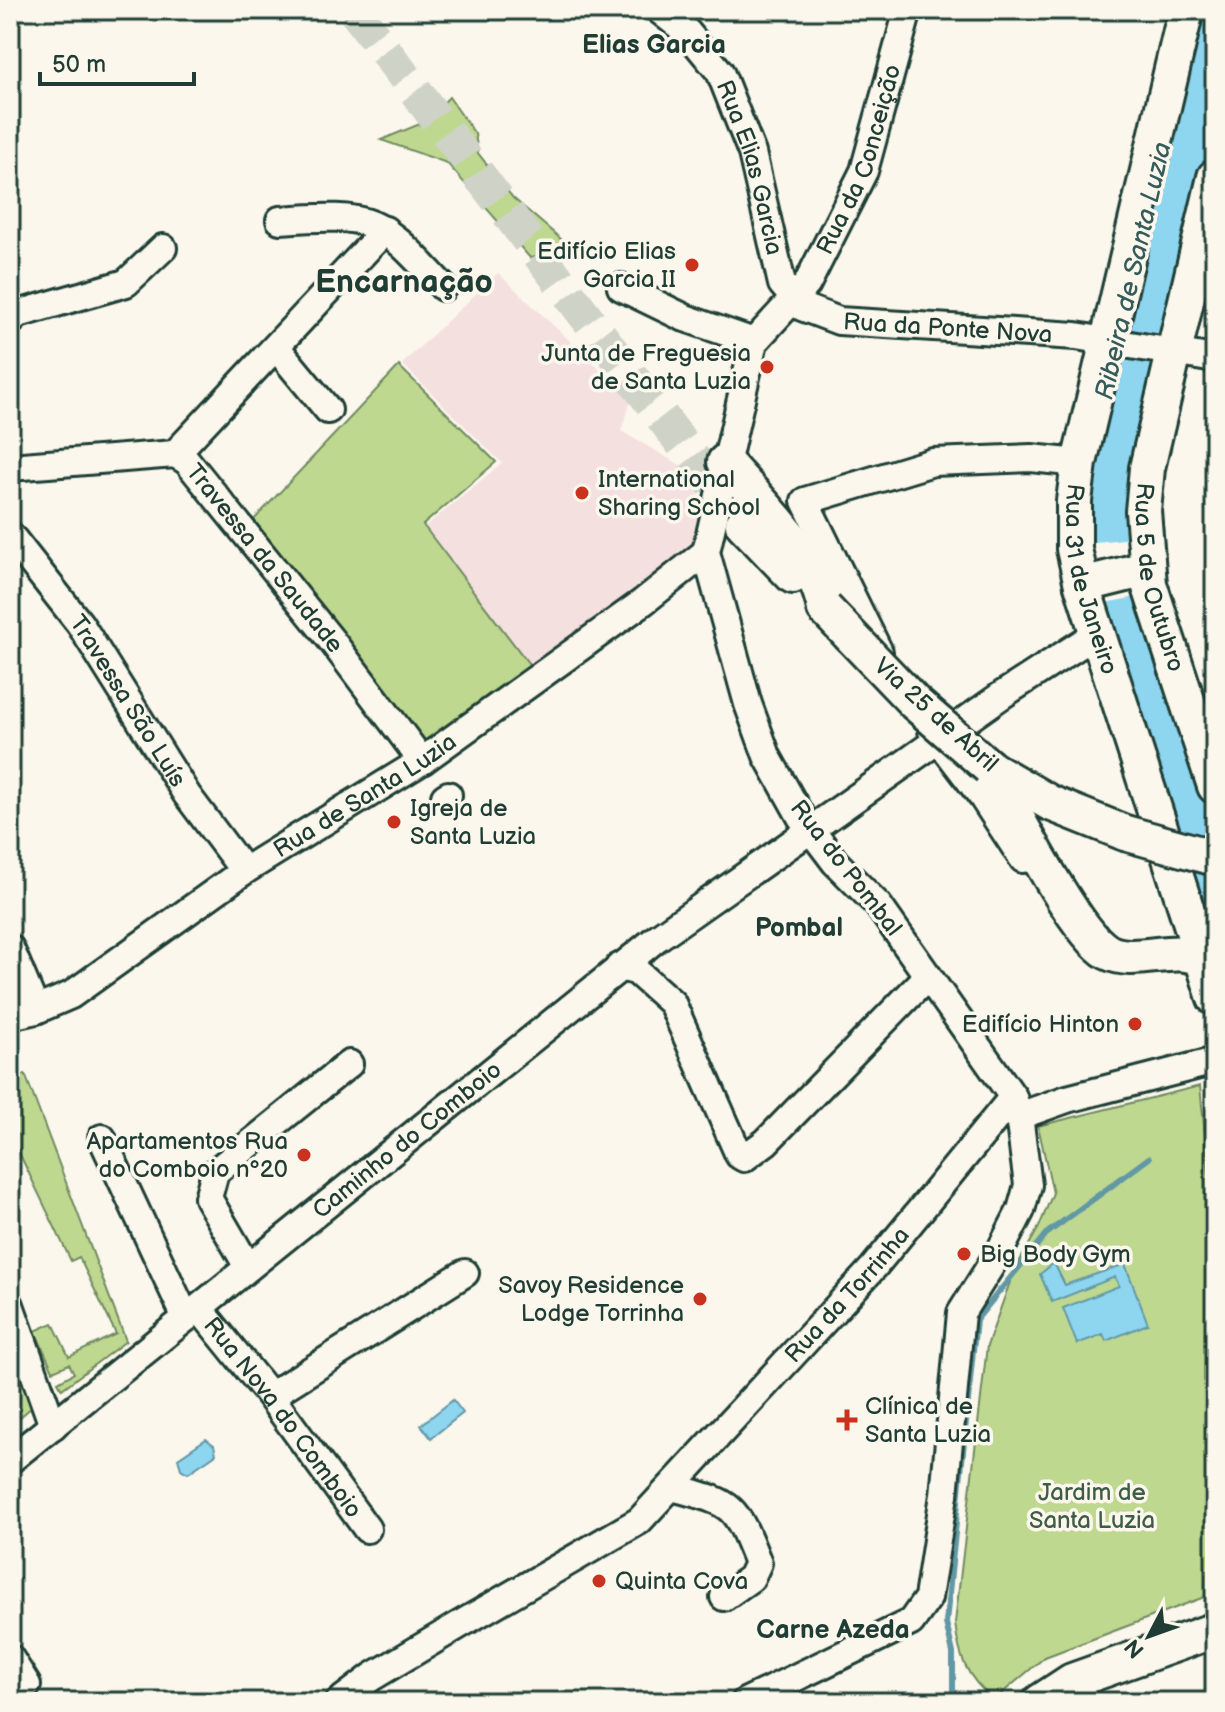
<svg xmlns="http://www.w3.org/2000/svg" width="1225" height="1712" font-family="'Balsamiq Sans',sans-serif">
<style>
.built{fill:#f4e0df}
.green{fill:#bfd88f;stroke:#6f8a62;stroke-width:2}
.water{fill:#8ed5f0;stroke:#6298a5;stroke-width:2}
.pier{fill:#fbf7ec}
.lines{fill:none;stroke-linecap:round;stroke-linejoin:round}
.stream{stroke:#6298a5;stroke-width:6}
.major-tunnel{stroke:#cfd2c7;stroke-width:34;stroke-dasharray:34 17;stroke-linecap:butt}
.minor-casing{stroke:#1f3d34;stroke-width:32}
.major-casing{stroke:#1f3d34;stroke-width:40}
.minor{stroke:#fbf7ec;stroke-width:26}
.major{stroke:#fbf7ec;stroke-width:34}
.major-bridge-casing{stroke:#1f3d34;stroke-width:40;stroke-linecap:butt}
.major-bridge{stroke:#fbf7ec;stroke-width:34}
.poi-dot{fill:#c8321e;stroke:#fbf7ec;stroke-width:3}
.labels{text-anchor:middle;dominant-baseline:central;stroke-width:7;stroke-linejoin:round;paint-order:stroke}
.street-label{font-size:24px;fill:#1f3d34;stroke:#fbf7ec}
.poi-label{font-size:24px;fill:#1f3d34;stroke:#fbf7ec;text-anchor:end}
.park-label{font-size:24px;fill:#3f5c46;stroke:#fbf7ec}
.neighbourhood-label{font-size:26px;font-weight:bold;fill:#1f3d34;stroke:#fbf7ec}
.water-label{font-size:26px;font-style:italic;fill:#355b5a;stroke:#fbf7ec}
.district-label{font-size:32px;font-weight:bold;fill:#1f3d34;stroke:#fbf7ec}
</style>
<rect width="100%" height="100%" fill="#fbf7ec"/>
<filter id="ink" filterUnits="userSpaceOnUse"><feTurbulence type="fractalNoise" baseFrequency=".0125" numOctaves="2"/><feDisplacementMap in="SourceGraphic" scale="16" xChannelSelector="R" yChannelSelector="G"/><feConvolveMatrix kernelMatrix="1 2 1 2 8 2 1 2 1" color-interpolation-filters="sRGB"/></filter>
<g filter="url(#ink)">
<path class="built" d="M498,273L631,399L621,431L685,468L710,518L701,551L540,680L425,527L502,463L402,364Z"/>
<path class="green" d="M449,97L475,134L478,153L513,198L575,251L530,258L447,163L381,140L425,122Z
M399,366L496,462L423,525L535,672L420,751L249,525Z
M25,1074L126,1341L62,1389L58,1382L74,1373L69,1364L53,1371L35,1331L53,1323L69,1357L116,1334L79,1257L71,1261L10,1134V1084Z
M1200,1086L1215,1235V1593L1045,1657L994,1700C966,1677 959,1658 955,1623L987,1346L1014,1271L1039,1227L1053,1193L1038,1126Z
M10,1355L17,1358L39,1401L12,1424L10,1390L20,1378L10,1369Z"/>
<path class="water" d="M1198,10H1215V123L1134,459L1179,718L1215,831V961L1100,604L1084,506Z
M1054,1263L1065,1285L1125,1264L1148,1324L1106,1341L1103,1334L1077,1344L1063,1308L1119,1286L1115,1277L1052,1302L1040,1274Z
M453,1400L463,1413L431,1438L421,1425Z
M206,1439L214,1445L216,1454L188,1473L181,1469L178,1458Z"/>
<path class="pier" d="M1133,538L1141,596L1100,604L1086,543Z"/>
<g class="lines">
<path class="stream" d="M953,1702V1653L946,1623L976,1320L1046,1234L1149,1158"/>
<path class="major-tunnel" d="M354,10L743,524"/>
<defs>
<g id="minor">
<path id="s1" d="M659,10L687,32L720,72L752,153L782,284L802,307L839,321L1076,336L1215,359"/>
<path d="M280,220C375,213 379,218 443,287"/>
<path d="M621,287L685,318L754,342"/>
<path d="M10,322L18,314L126,283L163,248"/>
<path d="M276,347L328,410"/>
<path d="M175,454L385,230"/>
<path id="s2" d="M10,467L175,454L187,461L332,641L422,761"/>
<path id="s3" d="M10,535L80,624L187,795L244,871"/>
<path d="M879,652L805,501L933,462L1031,458L1079,463"/>
<path d="M932,731L983,798L1023,859"/>
<path d="M445,797L448,795"/>
<path d="M10,948L36,1010"/>
<path d="M619,967L636,971L672,1003L739,1155L744,1158L766,1142L928,976"/>
<path id="s4" d="M10,1016L36,1010L71,995L244,871L422,761L643,602L706,552"/>
<path d="M1019,1116L1067,1099L1215,1061"/>
<path d="M102,1138L186,1318"/>
<path d="M248,1267L208,1198L215,1172L349,1064"/>
<path d="M10,1305L53,1426"/>
<path id="s5" d="M199,1308L270,1396L367,1529"/>
<path d="M270,1396L465,1273"/>
<path id="s6" d="M10,1460L657,938L1002,695L1096,634"/>
<path d="M672,1487C734,1504 734,1502 758,1563L751,1578L724,1597"/>
<path d="M10,1658L27,1685"/>
<path id="s7" d="M339,1702L372,1677L459,1625L639,1521L873,1268L1013,1097"/>
<path id="s8" d="M745,1702L911,1622L928,1598L944,1495L961,1313L1000,1251L1021,1210L1028,1185L1019,1116L1013,1097L878,905L835,862L801,817L767,756L748,704L706,552L754,342L807,284L864,171L908,10"/>
</g>
<g id="major">
<path id="s9" d="M1186,10L1079,463L1074,501V549L1082,585L1215,998"/>
<path id="s10" d="M1215,177L1147,468L1143,511L1149,584L1215,786"/>
<path d="M725,462C763,506 814,552 825,609"/>
<path d="M743,524L793,576"/>
<path d="M1082,585L1146,569"/>
<path d="M989,767C1011,806 1075,934 1108,952C1137,967 1181,941 1204,962"/>
<path d="M993,770L1050,803L1125,833"/>
<path d="M1040,1702L1072,1681L1215,1630"/>
</g>
</defs>
<use href="#minor" class="minor-casing"/>
<use href="#major" class="major-casing"/>
<use href="#minor" class="minor"/>
<use href="#major" class="major"/>
<defs>
<path id="major-bridge" d="M825,609L915,703L989,767
M1125,833L1215,858"/>
</defs>
<use href="#major-bridge" class="major-bridge-casing"/>
<use href="#major-bridge" class="major-bridge"/>
</g>
</g>
<g class="poi-dot">
<circle cx="692" cy="265" r="8"/>
<circle cx="767" cy="367" r="8"/>
<circle cx="582" cy="493" r="8"/>
<circle cx="394" cy="822" r="8"/>
<circle cx="1135" cy="1024" r="8"/>
<circle cx="304" cy="1155" r="8"/>
<circle cx="964" cy="1254" r="8"/>
<circle cx="700" cy="1299" r="8"/>
<path d="M843 1408h8v8h8v8h-8v8h-8v-8h-8v-8h8z"/>
<circle cx="599" cy="1581" r="8"/>
</g>
<g class="labels">
<g class="street-label">
<text stroke="none"><textPath href="#s8" startOffset="1800">Rua da Conceição</textPath></text>
<text stroke="none"><textPath href="#s1" startOffset="188">Rua Elias Garcia</textPath></text>
<text stroke="none"><textPath href="#s1" startOffset="488">Rua da Ponte Nova</textPath></text>
<text stroke="none"><textPath href="#s2" startOffset="304">Travessa da Saudade</textPath></text>
<text stroke="none"><textPath href="#s10" startOffset="410">Rua 5 de Outubro</textPath></text>
<text stroke="none"><textPath href="#s9" startOffset="584">Rua 31 de Janeiro</textPath></text>
<text stroke="none"><textPath href="#s3" startOffset="204">Travessa São Luís</textPath></text>
<text transform="translate(936 715) rotate(42)">Via 25 de Abril</text>
<text stroke="none"><textPath href="#s4" startOffset="420">Rua de Santa Luzia</textPath></text>
<text transform="translate(846 868) rotate(52)">Rua do Pombal</text>
<text stroke="none"><textPath href="#s6" startOffset="510">Caminho do Comboio</textPath></text>
<text stroke="none"><textPath href="#s7" startOffset="658">Rua da Torrinha</textPath></text>
<text stroke="none"><textPath href="#s5" startOffset="138">Rua Nova do Comboio</textPath></text>
</g>
<g class="poi-label">
<text x="676" y="251">Edifício Elias<tspan x="676" dy="28">Garcia II</tspan></text>
<text x="751" y="353">Junta de Freguesia<tspan x="751" dy="28">de Santa Luzia</tspan></text>
<text x="598" y="479" text-anchor="start">International<tspan x="598" dy="28">Sharing School</tspan></text>
<text x="410" y="808" text-anchor="start">Igreja de<tspan x="410" dy="28">Santa Luzia</tspan></text>
<text x="1119" y="1024">Edifício Hinton</text>
<text x="288" y="1141">Apartamentos Rua<tspan x="288" dy="28">do Comboio nº20</tspan></text>
<text x="980" y="1254" text-anchor="start">Big Body Gym</text>
<text x="684" y="1285">Savoy Residence<tspan x="684" dy="28">Lodge Torrinha</tspan></text>
<text x="865" y="1406" text-anchor="start">Clínica de<tspan x="865" dy="28">Santa Luzia</tspan></text>
<text x="615" y="1581" text-anchor="start">Quinta Cova</text>
</g>
<g class="park-label">
<text x="1092" y="1492">Jardim de<tspan x="1092" dy="28">Santa Luzia</tspan></text>
</g>
<g class="neighbourhood-label">
<text x="654" y="45">Elias Garcia</text>
<text x="799" y="928">Pombal</text>
<text x="833" y="1630">Carne Azeda</text>
</g>
<g class="water-label">
<text transform="translate(1134 271) rotate(-77)">Ribeira de Santa Luzia</text>
</g>
<g class="district-label">
<text x="404" y="282">Encarnação</text>
</g>
</g>
<rect width="1225" height="1712" fill="none" stroke="#fbf7ec" stroke-width="40"/>
<rect x="20" y="20" width="1185" height="1672" fill="none" stroke="#1f3d34" stroke-width="3" filter="url(#ink)"/>
<g transform="translate(1149 1636) rotate(229)" stroke="#fbf7ec" stroke-width="6" paint-order="stroke">
<path d="M0-6L14 30L0 20L-14 30Z" fill="#1f3d34"/>
<text y="-12" font-size="22" font-weight="bold" text-anchor="middle" fill="#1f3d34">N</text>
</g>
<path d="M40 72v12h154v-12" fill="none" stroke="#1f3d34" stroke-width="4"/>
<text x="52" y="72" font-size="24" fill="#1f3d34" stroke="#fbf7ec" stroke-width="6" paint-order="stroke">50 m</text>
</svg>
